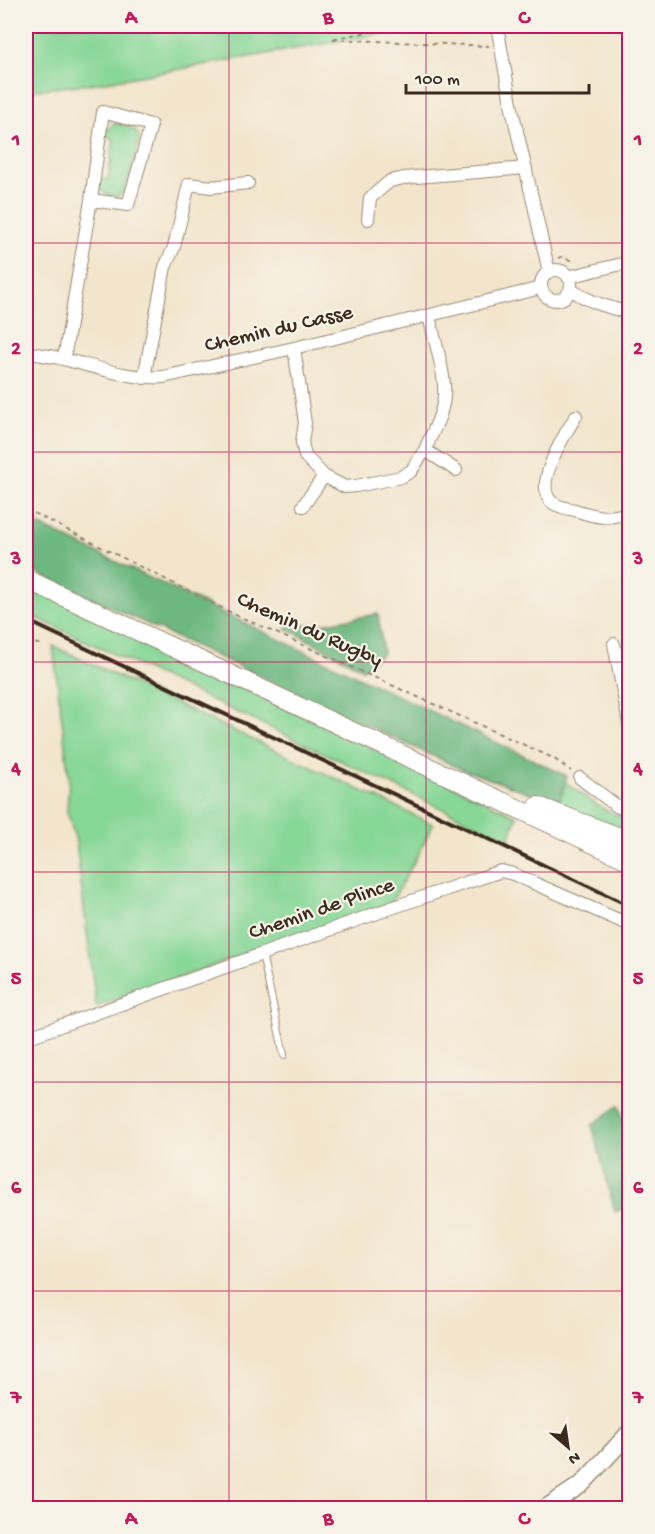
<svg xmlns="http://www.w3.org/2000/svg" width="655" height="1534" font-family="'Gochi Hand',sans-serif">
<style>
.green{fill:#87d797;stroke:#61805a;stroke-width:1.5}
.forest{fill:#6db880;stroke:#54714f;stroke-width:1.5}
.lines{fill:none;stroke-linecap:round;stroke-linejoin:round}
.service-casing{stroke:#968875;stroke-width:8}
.minor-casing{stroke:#968875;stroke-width:14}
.secondary-casing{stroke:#968875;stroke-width:19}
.primary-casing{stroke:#968875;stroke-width:20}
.path{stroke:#968875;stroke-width:2;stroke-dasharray:4.5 4.5;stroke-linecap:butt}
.service{stroke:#fff;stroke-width:6}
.minor{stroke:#fff;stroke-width:12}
.secondary{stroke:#fff;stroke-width:16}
.primary{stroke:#fff;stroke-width:18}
.rail{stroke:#3b2a1e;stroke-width:4}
.grid{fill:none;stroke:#c2185b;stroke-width:1.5;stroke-opacity:0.55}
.labels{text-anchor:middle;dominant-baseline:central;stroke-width:4.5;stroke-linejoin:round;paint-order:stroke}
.street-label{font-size:22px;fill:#3b2a1e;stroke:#f7f3e8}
.neatline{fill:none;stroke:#c2185b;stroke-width:2}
.grid-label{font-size:20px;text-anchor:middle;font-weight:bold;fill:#c2185b}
</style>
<rect width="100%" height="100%" fill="#f7f3e8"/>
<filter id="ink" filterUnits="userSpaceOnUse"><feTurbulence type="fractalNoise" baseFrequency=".0167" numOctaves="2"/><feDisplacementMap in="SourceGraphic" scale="12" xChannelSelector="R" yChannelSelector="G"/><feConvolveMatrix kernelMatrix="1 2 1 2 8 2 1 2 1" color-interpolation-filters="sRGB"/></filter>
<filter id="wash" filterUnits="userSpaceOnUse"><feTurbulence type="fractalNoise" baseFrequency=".008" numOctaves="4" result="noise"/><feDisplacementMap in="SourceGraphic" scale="24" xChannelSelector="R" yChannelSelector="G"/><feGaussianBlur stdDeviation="1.35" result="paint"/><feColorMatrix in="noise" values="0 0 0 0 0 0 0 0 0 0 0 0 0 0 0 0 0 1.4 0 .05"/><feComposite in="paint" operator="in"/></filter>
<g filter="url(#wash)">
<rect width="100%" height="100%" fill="#f2e5cc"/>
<path class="green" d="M26,26H427L105,82L26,91Z
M114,124C124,124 135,126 139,137C139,146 135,156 133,165C128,184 121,212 98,187L99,179H108L114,139L105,137L108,129Z
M26,586L517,816L509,840L26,613Z
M53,646L433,824L419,853L391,903L96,1007L76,841L67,811L69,778Z
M565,782C585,796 605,815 629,818V836L557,808Z"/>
<path class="forest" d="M26,519L567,776L559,803L461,769L26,568Z
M378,614L383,653L363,669L286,628L294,624L316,625Z
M619,1105L629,1143L630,1207L615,1212L592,1125Z"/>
</g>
<g filter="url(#ink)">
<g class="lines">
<defs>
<path id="service" d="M262,954L284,1055"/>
<path id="minor" d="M497,26L512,109L549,272
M368,219L370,198L390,181L404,178L526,168
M541 285a15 15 0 1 1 30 0a15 15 0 1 1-30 0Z
M568,277L630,262
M570,289C589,302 607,307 630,313
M294,348L305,423L302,442L305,456L324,476L303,506
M26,352C39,355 54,356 67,360C99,368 130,379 163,377L294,348L541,288
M64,359L91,200L103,112L151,125L128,205L91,200
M144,378L165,267L174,247L189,184L211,187L248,183
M576,416C566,432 531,487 553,503C559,507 569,509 575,510C599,518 605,519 630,513
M425,450C432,433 443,414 444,396C446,375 434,338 429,316
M324,476L345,487L356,486L401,477L411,471L425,450L456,470
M614,644L630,729
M580,778L618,807L630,808
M26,1038L394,907L501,871L513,874L630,925"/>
<path id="secondary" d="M546,1508L582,1484L630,1432"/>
<path id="primary" d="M26,579L630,861
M538,806L630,841"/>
</defs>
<use href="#service" class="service-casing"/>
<use href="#minor" class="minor-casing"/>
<use href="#secondary" class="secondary-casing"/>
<use href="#primary" class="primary-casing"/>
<path class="path" d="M400,26L331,39L489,46
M558,258L562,257L575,262
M26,509L234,614L553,758L571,771
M26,643L41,644"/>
<use href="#service" class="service"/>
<use href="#minor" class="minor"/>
<use href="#secondary" class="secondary"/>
<use href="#primary" class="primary"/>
<path class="rail" d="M26,620L630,906"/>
</g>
</g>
<path class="grid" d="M229,26V1508M426,26V1508M26,243H630M26,452H630M26,662H630M26,872H630M26,1082H630M26,1291H630"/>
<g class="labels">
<g class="street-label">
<text transform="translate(279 330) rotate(-13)">Chemin du Casse</text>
<text transform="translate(309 631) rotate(24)">Chemin du Rugby</text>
<text transform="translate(322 910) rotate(-19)">Chemin de Plince</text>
</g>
</g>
<rect width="655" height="1534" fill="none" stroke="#f7f3e8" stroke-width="66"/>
<g transform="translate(568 1447) rotate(151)" stroke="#f7f3e8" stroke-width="4.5" paint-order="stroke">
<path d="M0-4.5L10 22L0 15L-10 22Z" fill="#3b2a1e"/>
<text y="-9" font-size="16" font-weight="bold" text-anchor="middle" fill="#3b2a1e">N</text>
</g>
<path d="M406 84v9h183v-9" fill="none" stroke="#3b2a1e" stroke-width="3"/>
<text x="415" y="84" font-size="18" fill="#3b2a1e" stroke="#f7f3e8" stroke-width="4.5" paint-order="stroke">100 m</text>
<rect x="33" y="33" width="589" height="1468" class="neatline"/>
<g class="grid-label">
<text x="131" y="23">A</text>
<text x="328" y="23">B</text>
<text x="524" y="23">C</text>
<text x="16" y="145">1</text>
<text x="638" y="145">1</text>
<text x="16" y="354">2</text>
<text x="638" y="354">2</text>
<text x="16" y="564">3</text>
<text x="638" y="564">3</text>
<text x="16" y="774">4</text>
<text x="638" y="774">4</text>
<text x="16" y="984">5</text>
<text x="638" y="984">5</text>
<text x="16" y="1193">6</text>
<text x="638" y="1193">6</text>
<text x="16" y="1403">7</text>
<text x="638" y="1403">7</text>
<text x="131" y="1524">A</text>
<text x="328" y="1524">B</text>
<text x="524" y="1524">C</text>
</g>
</svg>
